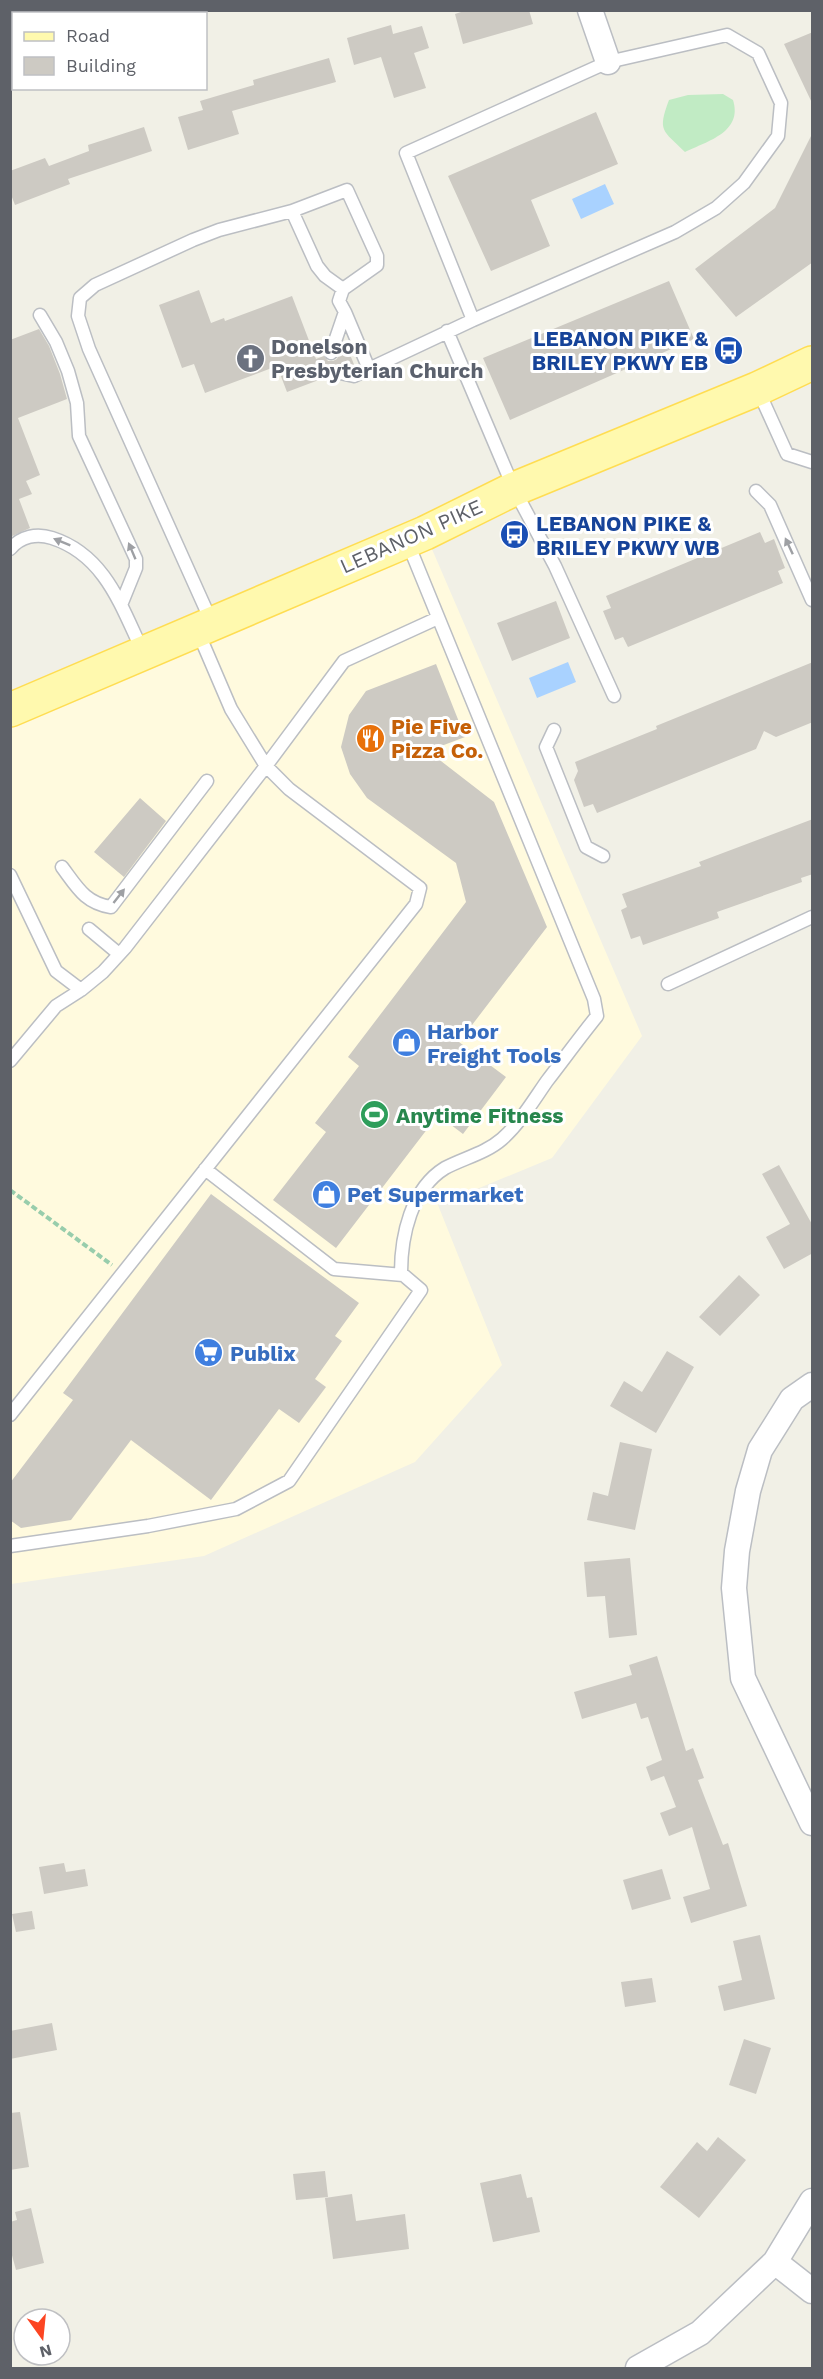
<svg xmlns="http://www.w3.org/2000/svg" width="823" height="2379" font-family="'Work Sans',sans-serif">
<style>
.commercial{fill:#fffade}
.green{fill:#c1ebc4}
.water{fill:#a9d2ff}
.building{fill:#cdcac3}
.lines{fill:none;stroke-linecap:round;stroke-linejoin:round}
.lane-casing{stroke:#bbbec3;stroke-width:15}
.street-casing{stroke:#bbbec3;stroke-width:27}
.primary-casing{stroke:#ffdd52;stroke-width:36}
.path{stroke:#98cdac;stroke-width:4;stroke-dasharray:6 3;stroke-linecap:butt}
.lane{stroke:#fff;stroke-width:12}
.street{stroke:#fff;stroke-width:24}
.primary{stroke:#fff9ae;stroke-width:33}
.oneway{fill:#9ea0a4}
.labels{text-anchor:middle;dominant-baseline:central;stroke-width:6;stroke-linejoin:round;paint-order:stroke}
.transit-label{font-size:21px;font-weight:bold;fill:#164399;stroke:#fff;text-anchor:end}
.worship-label{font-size:21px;font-weight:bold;fill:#5b616d;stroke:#fff;text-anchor:start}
.street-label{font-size:21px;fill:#5e6168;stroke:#fff}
.food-label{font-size:21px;font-weight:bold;fill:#c56008;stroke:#fff;text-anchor:start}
.shop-label{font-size:21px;font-weight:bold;fill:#366cbe;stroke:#fff;text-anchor:start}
.leisure-label{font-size:21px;font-weight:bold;fill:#27864d;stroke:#fff;text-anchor:start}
</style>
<rect width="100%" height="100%" fill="#f1f0e6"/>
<path class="commercial" d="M425,533L642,1036L552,1158L438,1205L502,1365L415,1462L204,1556L11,1584L10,710Z"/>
<path class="green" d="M723,94L733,100C743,132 708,141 685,152C663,130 657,132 669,100L688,95Z"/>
<path class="water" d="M605,184L614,204L581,219L572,199Z
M568,662L576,682L537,698L529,678Z"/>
<path class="building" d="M467,10H529L533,24L463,44L455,14Z
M391,25L393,34L422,26L429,48L414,53L426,88L394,98L381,57L354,65L347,38Z
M813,32V105L784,44Z
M329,58L336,82L232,111L239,134L188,150L178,117L203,110L200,101L254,85L253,80Z
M596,112L618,164L531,200L550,246L491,271L448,176Z
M144,127L152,151L68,179L70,184L15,205L10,192V171L45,158L49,166L89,151L88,145Z
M813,132V262L736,317L695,269L775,208Z
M669,281L694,339L510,420L483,358Z
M199,290L211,323L224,318L225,321L292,296L316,359L324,356L328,361H333L337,359L341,349L347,347L355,367L337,365L332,371V375L287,392L277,366L205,393L194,364L182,368L159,305Z
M39,329L49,346L60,374L67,399L18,418L40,475L26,481L32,494L19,499L30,528L10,537V340Z
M760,532L765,543L774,539L785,568L778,571L783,583L628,647L623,637L615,640L603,611L611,608L606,596Z
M556,601L570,638L512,661L497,623Z
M813,662V722L776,737L764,731L756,749L597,813L593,804L584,807L574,780L578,771L575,762L657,729L656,726Z
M436,664L465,737L428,751L494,802L547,927L459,1042L506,1077L463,1134L438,1115L336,1248L273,1200L326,1132L315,1123L359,1066L348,1057L466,902L456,863L367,798L350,774L341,747L349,715L366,691Z
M140,798L166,821L124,877L94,852Z
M813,819V874L801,878L802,882L717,912L719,918L643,945L640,936L631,939L621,910L627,907L622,894L701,866L699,862Z
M779,1165L813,1226V1253L784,1269L766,1237L790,1224L762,1174Z
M211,1194L359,1303L335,1336L342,1341L315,1379L326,1387L299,1423L279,1409L211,1500L131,1440L71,1520L21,1528L10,1520V1483L73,1400L63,1393Z
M739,1275L760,1295L720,1336L699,1317Z
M667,1351L694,1367L656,1433L610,1406L624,1381L642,1392Z
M620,1442L652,1449L635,1530L587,1520L593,1492L608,1496Z
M630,1558L637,1635L609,1638L605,1596L587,1597L584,1562Z
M657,1656L686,1751L693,1748L704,1778L698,1780L723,1845L728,1843L747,1906L691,1923L683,1897L710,1889L692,1827L669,1836L660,1813L676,1807L664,1776L651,1781L646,1767L662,1760L648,1717L641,1719L636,1703L582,1719L574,1692L632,1675L629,1665Z
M64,1863L66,1872L85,1869L88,1886L44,1894L39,1867Z
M662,1869L671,1899L632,1910L623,1880Z
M32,1911L35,1929L16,1932L12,1914Z
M760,1935L775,1999L724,2011L718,1986L742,1980L733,1941Z
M652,1978L656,2002L625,2007L621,1982Z
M52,2023L57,2050L10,2059V2031Z
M744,2039L771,2048L756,2094L729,2085Z
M20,2112L29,2167L10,2170V2113Z
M718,2137L746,2160L699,2218L660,2187L697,2142L707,2151Z
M325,2171L328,2197L296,2200L293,2174Z
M521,2174L527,2198L532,2197L540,2232L493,2242L480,2183Z
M352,2194L356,2221L405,2214L409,2249L333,2259L325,2198Z
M31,2208L44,2263L16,2270L10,2248V2222L17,2220L15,2212Z"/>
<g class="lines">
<defs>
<path id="lane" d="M345,312L369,369
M40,315L56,342L68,371L77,403L79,436L136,559V568L121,605
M447,331L514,489L555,566L614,696
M331,353L345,312L339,301L343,289L377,265V256L347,190L292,211L317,266L325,276L343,289
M340,373L354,376L473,320L675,232L716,208L744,183L778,136L781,103L758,53L727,35L608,62L406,153L473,320
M758,390L787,454L812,462
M756,491L770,505L812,600
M10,549C21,536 37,533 52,538C105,555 121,606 143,652
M212,623L89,349L78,316L80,298L95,285L193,240L219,230L292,211
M554,730L546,747L586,847L603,856
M62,867C77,887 85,903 111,907L207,781
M10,875L56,971L81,990
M89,929L119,954
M668,984L812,917
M10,1061L56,1006L81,990L103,972L125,948L266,766L344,661L438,618
M205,1169L334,1269L403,1275
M10,1415L416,904L420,888L289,789L266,766L231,709L198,632
M10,1546L148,1526L236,1509L289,1481L421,1290L401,1273C401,1236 411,1189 445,1168C464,1158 486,1153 502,1139C520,1123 533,1101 547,1081C564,1059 580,1037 597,1016L594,999L576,955L407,541"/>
<path id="street" d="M590,10L608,62
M177,14L188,10
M10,74L14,73
M812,1385L792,1399L760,1450L748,1491L737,1551L734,1588L743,1678L812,1823
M775,2262L812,2291
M638,2368L700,2333L775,2262L812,2201"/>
<path id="primary" d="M10,710L425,533L514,489L757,389L812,363"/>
</defs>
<use href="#lane" class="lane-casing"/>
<use href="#street" class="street-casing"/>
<use href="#primary" class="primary-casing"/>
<path class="path" d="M10,1190L112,1265"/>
<use href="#lane" class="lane"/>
<use href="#street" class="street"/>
<use href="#primary" class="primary"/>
</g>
<defs><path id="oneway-solid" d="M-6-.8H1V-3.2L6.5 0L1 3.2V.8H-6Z" transform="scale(1.5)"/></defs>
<g class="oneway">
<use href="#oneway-solid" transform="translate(62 542) rotate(-158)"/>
<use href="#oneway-solid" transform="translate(789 546) rotate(-115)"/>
<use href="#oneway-solid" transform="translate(132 551) rotate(-113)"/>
<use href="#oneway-solid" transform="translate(119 896) rotate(-52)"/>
</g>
<defs>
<symbol id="bus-disc" viewBox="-11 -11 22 22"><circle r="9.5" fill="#1a4fb4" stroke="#fff"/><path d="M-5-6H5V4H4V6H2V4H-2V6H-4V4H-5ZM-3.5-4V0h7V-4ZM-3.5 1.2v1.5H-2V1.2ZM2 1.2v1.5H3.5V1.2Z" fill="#fff"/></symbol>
<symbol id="church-disc" viewBox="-11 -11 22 22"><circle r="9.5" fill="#6b7280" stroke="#fff"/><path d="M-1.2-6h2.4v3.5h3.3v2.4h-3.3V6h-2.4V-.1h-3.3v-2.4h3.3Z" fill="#fff"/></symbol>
<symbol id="restaurant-disc" viewBox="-11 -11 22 22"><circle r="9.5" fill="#e8710a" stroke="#fff"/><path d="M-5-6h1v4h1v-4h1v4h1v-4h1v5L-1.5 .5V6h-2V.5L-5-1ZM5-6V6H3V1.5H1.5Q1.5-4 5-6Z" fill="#fff"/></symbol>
<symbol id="shop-disc" viewBox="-11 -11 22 22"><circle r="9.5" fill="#3f7fe0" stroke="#fff"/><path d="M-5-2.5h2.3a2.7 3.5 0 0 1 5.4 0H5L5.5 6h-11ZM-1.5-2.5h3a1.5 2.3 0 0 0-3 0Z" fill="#fff"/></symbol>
<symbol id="stadium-disc" viewBox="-11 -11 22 22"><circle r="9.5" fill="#2e9e5b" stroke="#fff"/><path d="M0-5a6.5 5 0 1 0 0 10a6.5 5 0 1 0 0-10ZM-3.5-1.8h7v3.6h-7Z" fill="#fff"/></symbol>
<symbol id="supermarket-disc" viewBox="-11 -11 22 22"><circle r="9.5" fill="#3f7fe0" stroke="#fff"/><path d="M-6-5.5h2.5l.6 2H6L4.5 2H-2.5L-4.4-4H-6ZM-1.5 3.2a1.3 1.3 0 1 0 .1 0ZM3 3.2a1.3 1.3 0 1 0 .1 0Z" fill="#fff"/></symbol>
</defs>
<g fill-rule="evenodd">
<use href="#bus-disc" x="712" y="334" width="33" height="33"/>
<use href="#church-disc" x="234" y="342" width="33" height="33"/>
<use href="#bus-disc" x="498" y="518" width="33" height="33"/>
<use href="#restaurant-disc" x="354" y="722" width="33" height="33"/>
<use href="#shop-disc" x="390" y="1026" width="33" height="33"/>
<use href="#stadium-disc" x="358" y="1098" width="33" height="33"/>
<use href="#shop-disc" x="310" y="1178" width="33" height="33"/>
<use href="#supermarket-disc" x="192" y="1336" width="33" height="33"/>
</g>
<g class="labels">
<g class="transit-label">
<text x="708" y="338">LEBANON PIKE &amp;<tspan x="708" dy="24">BRILEY PKWY EB</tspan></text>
<text x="536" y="523" text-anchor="start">LEBANON PIKE &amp;<tspan x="536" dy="24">BRILEY PKWY WB</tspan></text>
</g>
<g class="worship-label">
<text x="271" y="346">Donelson<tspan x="271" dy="24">Presbyterian Church</tspan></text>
</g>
<g class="street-label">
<text transform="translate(411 536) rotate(-24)">LEBANON PIKE</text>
</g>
<g class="food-label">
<text x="391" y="726">Pie Five<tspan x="391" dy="24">Pizza Co.</tspan></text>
</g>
<g class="shop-label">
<text x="427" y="1031">Harbor<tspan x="427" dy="24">Freight Tools</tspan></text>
<text x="347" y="1194">Pet Supermarket</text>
<text x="230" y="1353">Publix</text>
</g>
<g class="leisure-label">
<text x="396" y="1115">Anytime Fitness</text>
</g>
</g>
<rect width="823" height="2379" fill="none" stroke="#5e6168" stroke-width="24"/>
<rect x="12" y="12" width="195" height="78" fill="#ffffff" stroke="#bfc0c3" stroke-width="1.5"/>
<rect x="24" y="32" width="30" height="9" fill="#fff9ae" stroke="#bfc0c3" stroke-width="1.5"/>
<text x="66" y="42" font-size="18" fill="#5e6168">Road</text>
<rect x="24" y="57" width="30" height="18" fill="#cdcac3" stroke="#bfc0c3" stroke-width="1.5"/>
<text x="66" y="72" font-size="18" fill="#5e6168">Building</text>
<g transform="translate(42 2337) rotate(165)"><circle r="28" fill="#ffffff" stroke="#bfc0c3" stroke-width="1.5"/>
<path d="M0-4.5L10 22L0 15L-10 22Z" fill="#fc4522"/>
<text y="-9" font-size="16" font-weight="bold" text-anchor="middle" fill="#5e6168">N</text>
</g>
</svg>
